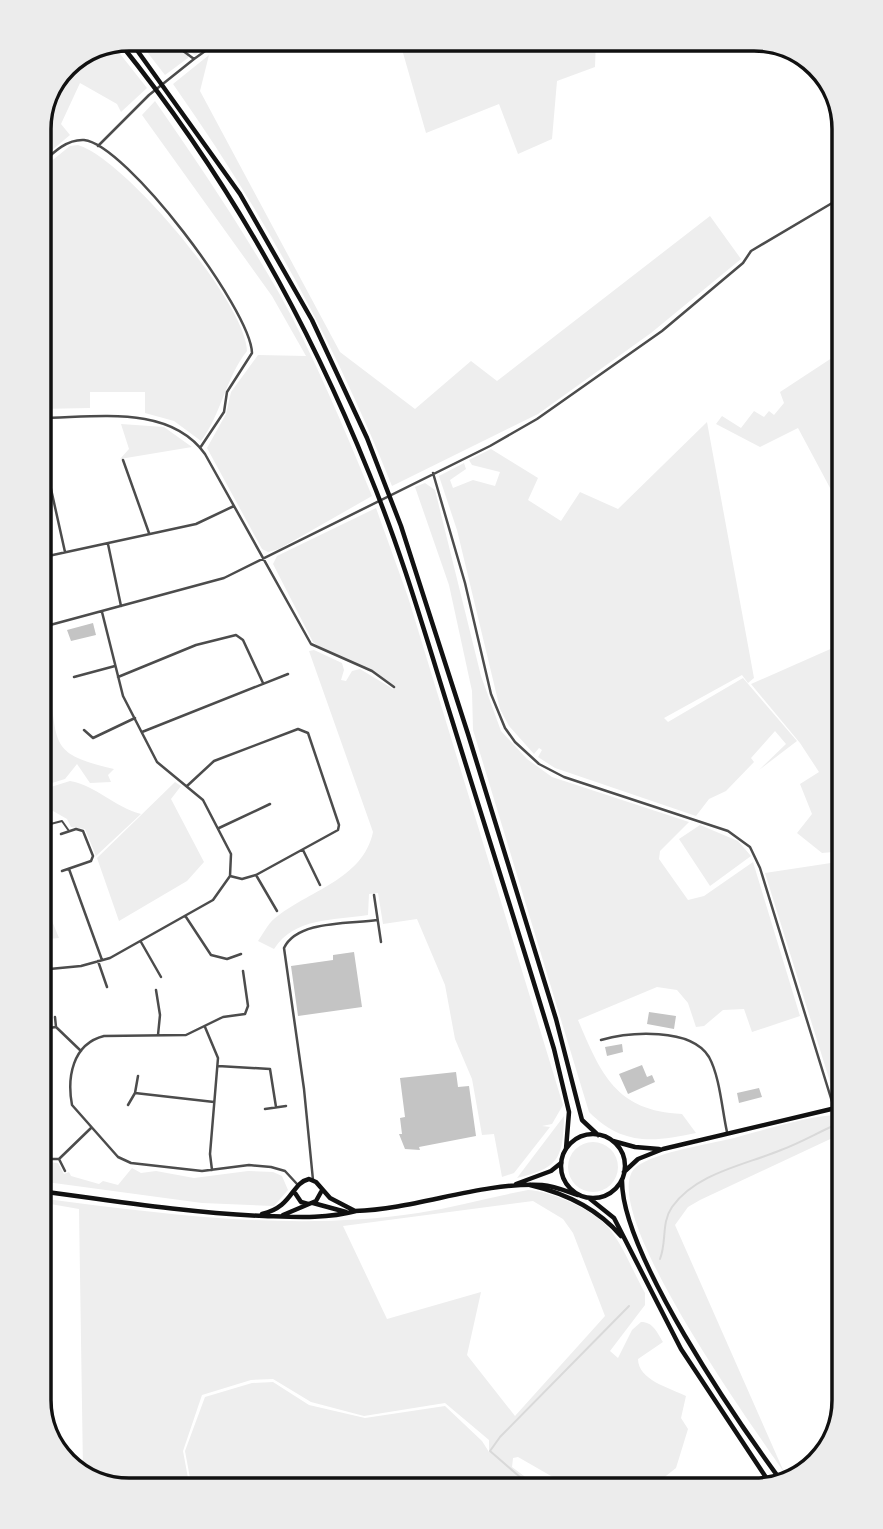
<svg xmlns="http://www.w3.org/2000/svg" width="883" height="1529" font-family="Cabin,sans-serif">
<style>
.green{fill:#eee;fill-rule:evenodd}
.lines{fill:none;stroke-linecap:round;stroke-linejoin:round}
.stream{stroke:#d9d9d9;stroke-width:2}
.building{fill:#c4c4c4}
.service{stroke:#4c4c4c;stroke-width:2}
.minor{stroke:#4c4c4c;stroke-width:2.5}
.primary{stroke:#111;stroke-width:4.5}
.trunk{stroke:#111;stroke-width:4.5}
.rim{fill:none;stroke:#111;stroke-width:3.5}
</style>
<rect width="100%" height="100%" fill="#fff"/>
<path class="green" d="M137,39H164L188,54V58L165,75Z
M172,39H218L195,55Z
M399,39H596L595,67L557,81L552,139L518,154L499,104L426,133Z
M113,45L147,88L121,112L117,104L80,83L61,124L70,135L39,161V123L65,65Z
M209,55L200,91L340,352L415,409L471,361L497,381L710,216L741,259L651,333L538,414L392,486C335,343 262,210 173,84Z
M155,101C199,164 241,227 279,293C315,358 344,428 372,496L279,549L268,552L262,549L207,448L226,414L231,392L258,355L306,356L272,296L142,115Z
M78,145C125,159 246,303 247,351C225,379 222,413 201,441L174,421L145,413V392H90V408L39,409V171L70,146Z
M844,350V514L798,428L760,447L716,424L722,416L741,428L754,411L764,417L769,411L774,415L784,403L780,392Z
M707,422L754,678L748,683L742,675L664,718L668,722L743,678L797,741L759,770L786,744L775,731L751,758L754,762L726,791L709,799L696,816L555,768L538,757L542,750L539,748L534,754L509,726L500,709L457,530L439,476L464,463L466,469L450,480L453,488L473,480L495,486L500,472L472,465L469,460L491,449L538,478L528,500L561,521L580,492L618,509Z
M121,424L164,427L192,447L120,459L129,449Z
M425,483L435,490L481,676L501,731L527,759L552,777L689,822L660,851L659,859L688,900L704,896L753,862L800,1016L752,1032L744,1009L723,1010L704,1026L696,1027L688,1003L677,990L657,987L578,1020C601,1074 616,1111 682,1114L696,1133C653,1142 623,1146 589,1112L473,730L472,691L449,585L415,487Z
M376,508L408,597L563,1105L552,1124L542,1126L550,1127L514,1173L502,1177L494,1134L482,1135L472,1079L455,1039L445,985L417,919L383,924L378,893L369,894L368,915C332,921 295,917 274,949L258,941C263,934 268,924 274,919C307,891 363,880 373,832L309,651L314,650L342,663L344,670L341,680L346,681L352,671L360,669L393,689L395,687C371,666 337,662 313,642L273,564L277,556Z
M844,643V851L822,853L797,833L812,814L800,784L819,772L800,743L751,684Z
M45,680L46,684L49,683C58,745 49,754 114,769L108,775L111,782L90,783L77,764L65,779L39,787V682Z
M70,781C97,786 114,807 141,814L96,856L85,829L71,827L67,819L39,803L41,790Z
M175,782L181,786L171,799L204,862L187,881L119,921L97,858Z
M700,825L738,841L751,856L710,886L679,839Z
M844,861V1096L831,1085L765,873Z
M39,889L59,938L39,940Z
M844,1115V1141L841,1134L700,1200L688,1207L675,1225L784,1472L806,1470L791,1481L784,1472C755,1430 598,1212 634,1169C648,1154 704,1145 725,1140C760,1132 809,1114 844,1115Z
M564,1116C563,1160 558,1168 517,1178Z
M568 1167a25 25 0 1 1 50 0a25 25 0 1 1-50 0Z
M40,1143L41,1161L58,1163L64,1174L69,1172L71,1176L99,1184L103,1181L118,1185L132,1168L141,1173L156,1171L194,1178L248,1171L273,1172L282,1176L288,1190L274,1206L202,1203L39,1181Z
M528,1190C549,1190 593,1210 607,1226C623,1244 633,1272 645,1293V1305L610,1351L618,1358L632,1330L641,1322C653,1322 657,1332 663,1342L638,1359C638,1380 670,1388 686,1396L681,1418L688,1429L676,1468L657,1483L565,1484L518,1457L513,1458L512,1467L536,1485L192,1489L185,1451L205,1397L252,1383L273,1382L309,1405L365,1418L445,1406L482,1441L489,1452V1440L445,1403L364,1416L311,1402L273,1379L251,1380L202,1395L183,1451L190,1489L123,1490L83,1470L79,1209L39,1202V1198C163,1214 293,1232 418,1213C455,1207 491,1197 528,1190ZM533,1201L563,1219L573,1233L605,1316L515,1416L467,1355L481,1292L387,1319L343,1226Z"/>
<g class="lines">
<path class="stream" d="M660,1259C667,1241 661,1223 672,1207C696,1173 745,1165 781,1150C800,1143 817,1133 835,1125
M529,1485L490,1451L500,1437L629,1306"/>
</g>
<path class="building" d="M93,623L96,635L71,641L67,630Z
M354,952L362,1007L298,1016L291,966L333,960V955Z
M649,1012L676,1016L674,1029L647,1024Z
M622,1044L623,1052L607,1056L605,1047Z
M642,1065L647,1077L652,1075L655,1082L628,1094L619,1074Z
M456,1072L458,1087L469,1086L476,1136L419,1147L420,1150L405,1149L399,1134H402L400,1118L405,1117L400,1078Z
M759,1088L762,1097L739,1103L737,1093Z"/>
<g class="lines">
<path class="service" d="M39,827L62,821L69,831"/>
<path class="minor" d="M194,59L222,39
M98,146L149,95L194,59L167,39
M39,166C51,155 65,139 84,140C126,144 251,310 252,353L227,392L224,412L200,448
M39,418C93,418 169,403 205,454L311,644L372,671L394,687
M123,460L149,533
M47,471L65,552
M433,473L465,583L491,694L505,728L515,742L539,764L564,777L728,831L750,847L760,868L834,1108
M108,544L121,606
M39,558L196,524L234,506
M39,628L224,578L490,446L537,419L662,331L743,263L751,251L844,196
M39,656L47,681
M74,677L115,666
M118,677L196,645L236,635L243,640L263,683
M84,730L93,738L135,718
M142,732L288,674
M187,786L214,761L298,729L308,733L339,825L338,830L256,875L242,879L230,876
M219,828L270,804
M61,834L76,829L83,831L93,856L91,861L62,871
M303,850L320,885
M69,869L102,960
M256,875L277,911
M374,895L381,942
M186,917L211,955L227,959L241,954
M141,942L161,977
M98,961L107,987
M39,970L81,966L110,958L213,900L230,876L231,854L203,800L157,762L123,696L102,612
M243,971L248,1006L245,1014L223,1017L186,1035L104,1036C72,1044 67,1078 72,1105L118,1157L131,1163L202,1171L249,1165L271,1167L285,1171L297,1184
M156,990L160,1015L158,1035
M56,1027L81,1051
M205,1027L218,1058L210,1154L212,1170
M42,1029L56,1027L55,1017
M601,1040C629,1032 691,1027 709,1057C720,1077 722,1110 727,1132
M218,1066L270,1069L276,1107
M135,1093L214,1102
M128,1105L135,1093L138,1076
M265,1109L286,1106
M49,1159H59L65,1171
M59,1159L91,1128
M313,1180L304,1089L284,948C297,920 350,924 377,920
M839,1279L844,1276
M78,1474L82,1476"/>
<path class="primary" d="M516,1184L551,1171L561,1163
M39,1191C114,1201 189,1213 264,1216C296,1217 325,1219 356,1211
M295,1193L301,1202L308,1204
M313,1203L346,1212
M355,1211C417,1209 480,1182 542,1185C554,1186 566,1191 578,1195
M262,1214C293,1207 291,1183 309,1179L316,1182L330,1198L355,1211
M283,1215L316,1201L321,1192"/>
<path class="trunk" d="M129,39L240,194L312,320L367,438L401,526L468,734L556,1019L582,1120L598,1135
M119,42C224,172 307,319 369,473C402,553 426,637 452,720C486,830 521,939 554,1049L569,1112L566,1149
M561 1166a32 32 0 1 1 64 0a32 32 0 1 1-64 0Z
M613,1141L635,1147L659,1149
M624,1172L638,1159L663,1149L844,1106
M622,1180C621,1253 737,1421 782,1482
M530,1185C564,1193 598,1209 621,1236
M589,1198L614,1218L681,1349L769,1482"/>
</g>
<path d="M0 0H883V1529H0ZM129 51H754A78 78 0 0 1 832 129V1400A78 78 0 0 1 754 1478H129A78 78 0 0 1 51 1400V129A78 78 0 0 1 129 51Z" fill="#ececec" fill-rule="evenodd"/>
<path class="rim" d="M129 51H754A78 78 0 0 1 832 129V1400A78 78 0 0 1 754 1478H129A78 78 0 0 1 51 1400V129A78 78 0 0 1 129 51Z"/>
</svg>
